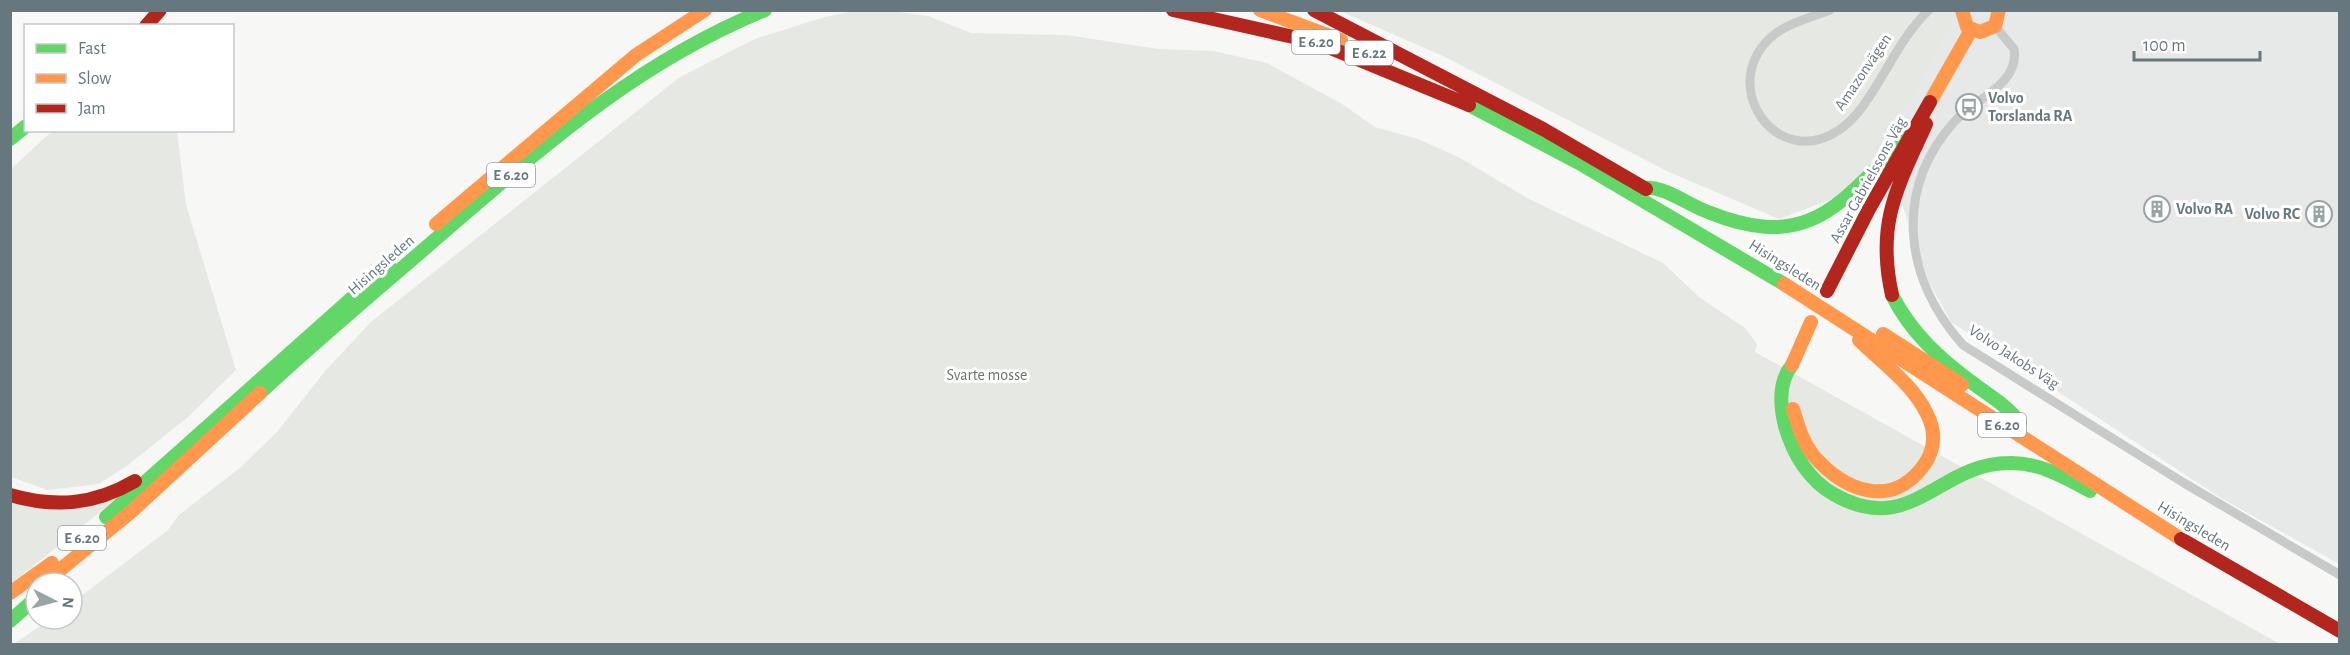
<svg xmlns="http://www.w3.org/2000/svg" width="2350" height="655" font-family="'Alegreya Sans',sans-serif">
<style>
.built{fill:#e7e8e8}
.green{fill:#e6e8e4}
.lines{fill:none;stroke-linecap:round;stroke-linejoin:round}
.street{stroke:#c8caca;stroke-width:9}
.fast{stroke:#63d668;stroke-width:14}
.slow{stroke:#ff974d;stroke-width:14}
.jam{stroke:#b3261e;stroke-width:14}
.labels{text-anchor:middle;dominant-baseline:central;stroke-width:6;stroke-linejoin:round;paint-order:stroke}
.shield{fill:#fff;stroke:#94a0a4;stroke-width:1.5}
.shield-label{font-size:15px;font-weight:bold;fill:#66777d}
.street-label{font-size:16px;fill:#66777d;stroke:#fff}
.poi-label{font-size:16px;font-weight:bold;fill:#66777d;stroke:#fff;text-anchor:start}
.park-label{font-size:16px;fill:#6a7664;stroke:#fff}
</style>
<rect width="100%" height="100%" fill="#f7f7f6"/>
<path class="built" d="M1961,11H2339V564L2221,498L1951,322L1929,282L1903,207L1864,187Z"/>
<path class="green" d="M858,10L891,11L928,16L971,33L1067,35L1158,49L1213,51L1267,63L1342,104L1375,127L1418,139L1460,158L1529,199L1663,263L1699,297L1745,328L1757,344L1755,352L2280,644H14L50,619H72V603L168,530L179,515L241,467L277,432L326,370L371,322L680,77L755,39L825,17Z
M1340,11H1961L1864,187L1779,219L1669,172L1443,56Z
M52,131H177L186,205L236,370L188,417L128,465L99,484L48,490L11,477L10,170Z
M122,494L11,584V501Z"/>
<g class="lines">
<path class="street" d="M1830,10C1812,17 1791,22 1775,34C1714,82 1776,173 1839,130C1874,107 1893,43 1929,10
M1995,26L2014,49C2020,84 1976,98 1954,122C1893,191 1904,279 1963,345L2184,483L2340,575"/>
<path class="fast" d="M1469,105L1579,163L1784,284
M10,139L26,126
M1644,188C1665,186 1688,205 1708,212C1814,255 1841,199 1912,134
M1892,295C1911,333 1940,359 1974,384C1990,396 2008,406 2020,423
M1792,365C1778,382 1780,406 1785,426C1793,454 1809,481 1835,495C1911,538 1939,463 2009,463C2038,462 2065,477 2090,491
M260,393C320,337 383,285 445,231C547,143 638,62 765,10
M106,517L389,265
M10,621L36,598"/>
<path class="slow" d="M1260,10L1341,40
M1962,10L1967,27L1980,32L1995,26L1999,10
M1930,102L1971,30
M436,224L636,55L705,10
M1784,284L2181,539
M1883,334L1962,385
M1792,365L1811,322
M1793,409C1798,425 1802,441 1813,455C1844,491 1892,510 1924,465C1935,450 1936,431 1927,414C1913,384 1882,363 1859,340
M44,583L132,511L260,393
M10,593L52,563"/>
<path class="jam" d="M1173,10L1316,42L1469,105
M1314,10L1543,129L1646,189
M146,26L160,10
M1827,291L1869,209L1930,102
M1892,295C1876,223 1897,188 1926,124
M10,495C55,508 94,505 135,481
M2181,539L2340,631"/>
</g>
<defs>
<symbol id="bus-ring" viewBox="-11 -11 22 22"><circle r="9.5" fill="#fff" stroke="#99a4a7" stroke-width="1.5"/><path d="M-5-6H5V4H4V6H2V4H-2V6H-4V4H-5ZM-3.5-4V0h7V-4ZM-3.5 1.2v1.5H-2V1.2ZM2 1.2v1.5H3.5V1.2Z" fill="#99a4a7"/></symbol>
<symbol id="building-ring" viewBox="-11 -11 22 22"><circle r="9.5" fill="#fff" stroke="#99a4a7" stroke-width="1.5"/><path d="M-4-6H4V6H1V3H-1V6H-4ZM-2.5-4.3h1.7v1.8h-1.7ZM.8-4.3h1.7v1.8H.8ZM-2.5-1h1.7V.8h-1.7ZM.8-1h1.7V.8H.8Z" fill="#99a4a7"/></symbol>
</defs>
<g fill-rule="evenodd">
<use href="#bus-ring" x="1954" y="92" width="30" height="30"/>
<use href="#building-ring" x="2142" y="194" width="30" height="30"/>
<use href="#building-ring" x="2304" y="199" width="30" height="30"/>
</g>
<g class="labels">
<g class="shield">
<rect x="1292" y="30" width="48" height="24" rx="4.5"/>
<rect x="1345" y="41" width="48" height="24" rx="4.5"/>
<rect x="487" y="163" width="48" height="24" rx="4.5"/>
<rect x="1978" y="413" width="48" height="24" rx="4.5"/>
<rect x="58" y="526" width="48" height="24" rx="4.5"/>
</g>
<g class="shield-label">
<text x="1316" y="42">E 6.20</text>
<text x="1369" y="53">E 6.22</text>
<text x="511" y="175">E 6.20</text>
<text x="2002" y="425">E 6.20</text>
<text x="82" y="538">E 6.20</text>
</g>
<g class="street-label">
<text transform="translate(1863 72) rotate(-56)">Amazonvägen</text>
<text transform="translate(1868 180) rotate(-61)">Assar Gabrielssons Väg</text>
<text transform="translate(381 265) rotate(-41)">Hisingsleden</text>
<text transform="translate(1785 265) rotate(32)">Hisingsleden</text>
<text transform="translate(2014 357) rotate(33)">Volvo Jakobs Väg</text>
<text transform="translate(2194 526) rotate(31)">Hisingsleden</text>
</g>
<g class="poi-label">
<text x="1988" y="98">Volvo<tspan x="1988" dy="18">Torslanda RA</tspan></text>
<text x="2176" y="209">Volvo RA</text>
<text x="2300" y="214" text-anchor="end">Volvo RC</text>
</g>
<g class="park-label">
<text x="987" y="375">Svarte mosse</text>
</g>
</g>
<rect width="2350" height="655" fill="none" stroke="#66777d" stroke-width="24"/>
<rect x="24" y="24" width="210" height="108" fill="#ffffff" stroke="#c2c9cb" stroke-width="1.5"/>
<rect x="36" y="44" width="30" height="9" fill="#63d668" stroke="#c2c9cb" stroke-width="1.5"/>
<text x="78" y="54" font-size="18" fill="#66777d">Fast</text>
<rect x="36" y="74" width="30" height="9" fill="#ff974d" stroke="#c2c9cb" stroke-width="1.5"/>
<text x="78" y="84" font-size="18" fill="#66777d">Slow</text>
<rect x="36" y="104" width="30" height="9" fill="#b3261e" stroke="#c2c9cb" stroke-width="1.5"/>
<text x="78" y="114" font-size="18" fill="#66777d">Jam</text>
<g transform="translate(54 601) rotate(96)"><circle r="28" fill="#ffffff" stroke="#c2c9cb" stroke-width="1.5"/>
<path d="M0-4.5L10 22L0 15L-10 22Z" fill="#99a4a7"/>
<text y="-9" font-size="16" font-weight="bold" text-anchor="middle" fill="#66777d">N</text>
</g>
<path d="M2134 51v9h126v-9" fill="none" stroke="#66777d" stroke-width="3"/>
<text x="2143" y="51" font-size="18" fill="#66777d" stroke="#ffffff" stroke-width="4.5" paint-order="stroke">100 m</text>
</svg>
